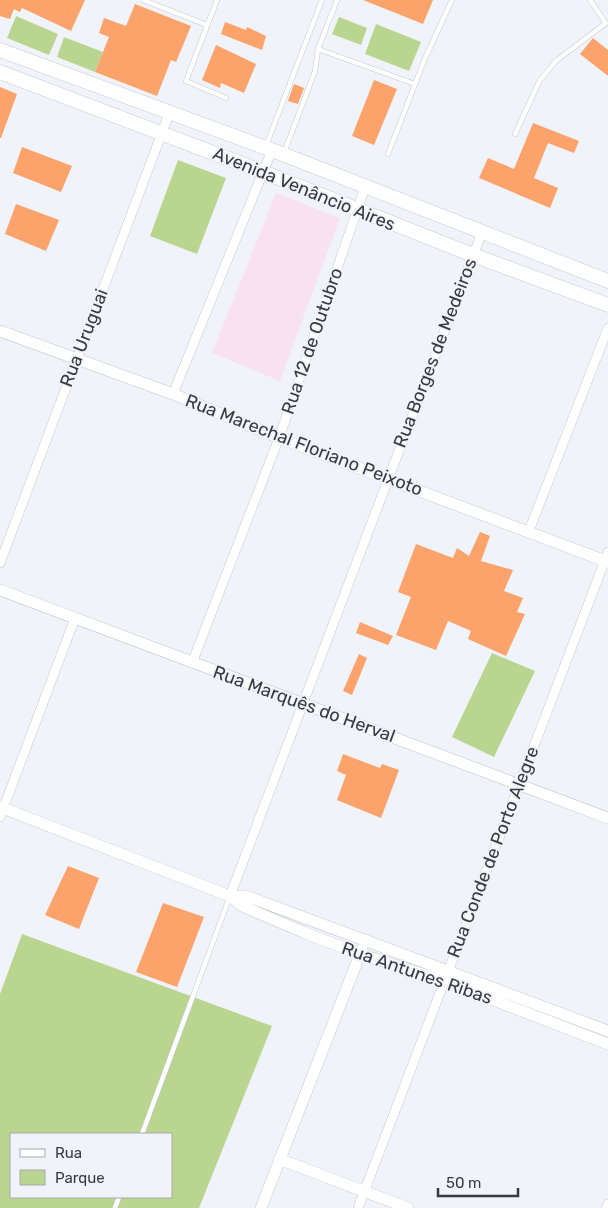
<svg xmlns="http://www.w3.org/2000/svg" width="608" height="1208" font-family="Rubik,sans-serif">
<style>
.education{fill:#f8e2f0}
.green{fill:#bad590;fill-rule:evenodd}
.building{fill:#fba36b}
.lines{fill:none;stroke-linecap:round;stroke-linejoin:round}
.service-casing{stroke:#c6c9cf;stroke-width:5.5}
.minor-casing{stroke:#c6c9cf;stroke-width:10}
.tertiary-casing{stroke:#c6c9cf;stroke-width:12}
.secondary-casing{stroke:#c6c9cf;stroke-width:15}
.service{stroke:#fff;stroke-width:4.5}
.minor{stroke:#fff;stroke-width:9}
.tertiary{stroke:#fff;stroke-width:11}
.secondary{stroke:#fff;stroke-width:14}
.labels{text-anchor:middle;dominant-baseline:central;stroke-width:4;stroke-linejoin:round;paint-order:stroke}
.street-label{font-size:18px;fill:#393a3d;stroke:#f1f3fa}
</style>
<rect width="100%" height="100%" fill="#f1f3fa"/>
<path class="education" d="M276,193L340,218L280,381L212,353Z"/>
<path class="green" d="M16,16L58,34L49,55L7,38Z
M339,17L367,28L361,45L332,34Z
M376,24L421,42L409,71L365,54Z
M64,37L103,52L95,72L57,57Z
M178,160L226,178L197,254L150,236Z
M492,653L535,671L494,757L452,737Z
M22,934L272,1026L199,1208H0V994ZM11,1134H171V1197H11Z"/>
<path class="building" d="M0,0H85L71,31L22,8L20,12L14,9L10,19L0,16Z
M363,0H433L423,24Z
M135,4L191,26L176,62L171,60L157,96L95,72L109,37L99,33L104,18L126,26Z
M225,22L246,30L247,27L266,36L262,50L221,34Z
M593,38L608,50V76L580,54Z
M216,45L256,64L244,93L221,83L220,88L202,80Z
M374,80L397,89L374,145L352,136Z
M294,84L304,88L298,104L288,101Z
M0,87L17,94L1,138H0Z
M533,123L579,141L574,153L548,143L534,178L558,188L550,208L479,178L488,158L514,169Z
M22,147L72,166L61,192L13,173Z
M16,204L59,220L46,251L5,234Z
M480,532L490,536L481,561L513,570L504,591L523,598L517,612L525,614L506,656L468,639L471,631L448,621L436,650L396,635L411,597L398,592L416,544L453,558L457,548L469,556Z
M360,622L393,636L388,645L356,633Z
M359,654L367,658L352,695L343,691Z
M343,754L380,768L382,764L399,770L381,818L337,800L346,775L337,771Z
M68,866L99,878L79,929L45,915Z
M163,903L204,917L177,987L136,972Z"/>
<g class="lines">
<defs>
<path id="service" d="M143,0L207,25
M217,0L186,81L226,98
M318,49L415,84
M515,134L540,80L556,61L606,23L590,0
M266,146L322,0
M284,153L315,71L318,49L337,0
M388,154L426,56L452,0
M142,1134L230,896
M115,1208L119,1197"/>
<path id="minor" d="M173,394L272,150
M529,531L608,328
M0,563L169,114
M192,663L279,438L365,187
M0,817L75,618
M230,896L482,232
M358,1208L608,552
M606,1208L608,1204"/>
<path id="tertiary" d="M0,331L173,394L279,438L608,562
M0,590L608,818
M0,807L230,896H246L608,1031
M230,896L242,906L303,932L360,954L444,981L608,1044
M279,1159L408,1208
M261,1208L362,949"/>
<path id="secondary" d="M0,50L272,150L608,281
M0,72L263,172L473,255L608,305"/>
</defs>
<use href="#service" class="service-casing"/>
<use href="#minor" class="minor-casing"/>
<use href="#tertiary" class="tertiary-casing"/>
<use href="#secondary" class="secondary-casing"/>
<use href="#service" class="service"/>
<use href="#minor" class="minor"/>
<use href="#tertiary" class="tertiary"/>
<use href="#secondary" class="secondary"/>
</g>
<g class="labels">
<g class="street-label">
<text transform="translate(304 189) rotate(22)">Avenida Venâncio Aires</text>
<text transform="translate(84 338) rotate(-69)">Rua Uruguai</text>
<text transform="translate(312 341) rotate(-71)">Rua 12 de Outubro</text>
<text transform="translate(435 353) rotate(-69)">Rua Borges de Medeiros</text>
<text transform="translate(304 445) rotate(21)">Rua Marechal Floriano Peixoto</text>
<text transform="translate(304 704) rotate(20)">Rua Marquês do Herval</text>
<text transform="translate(493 852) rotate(-69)">Rua Conde de Porto Alegre</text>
<text transform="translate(417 973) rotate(19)">Rua Antunes Ribas</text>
</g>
</g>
<rect x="10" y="1133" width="162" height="65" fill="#f1f3fa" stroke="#a7a9ae"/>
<rect x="20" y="1149" width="25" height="8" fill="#ffffff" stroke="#a7a9ae"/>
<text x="55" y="1158" font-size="15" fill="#393a3d">Rua</text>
<rect x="20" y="1170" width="25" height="15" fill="#bad590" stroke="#a7a9ae"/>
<text x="55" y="1183" font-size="15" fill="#393a3d">Parque</text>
<path d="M438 1188v8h80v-8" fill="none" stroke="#393a3d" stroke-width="2.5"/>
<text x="446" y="1188" font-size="15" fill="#393a3d" stroke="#f1f3fa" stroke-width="4" paint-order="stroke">50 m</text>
</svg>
